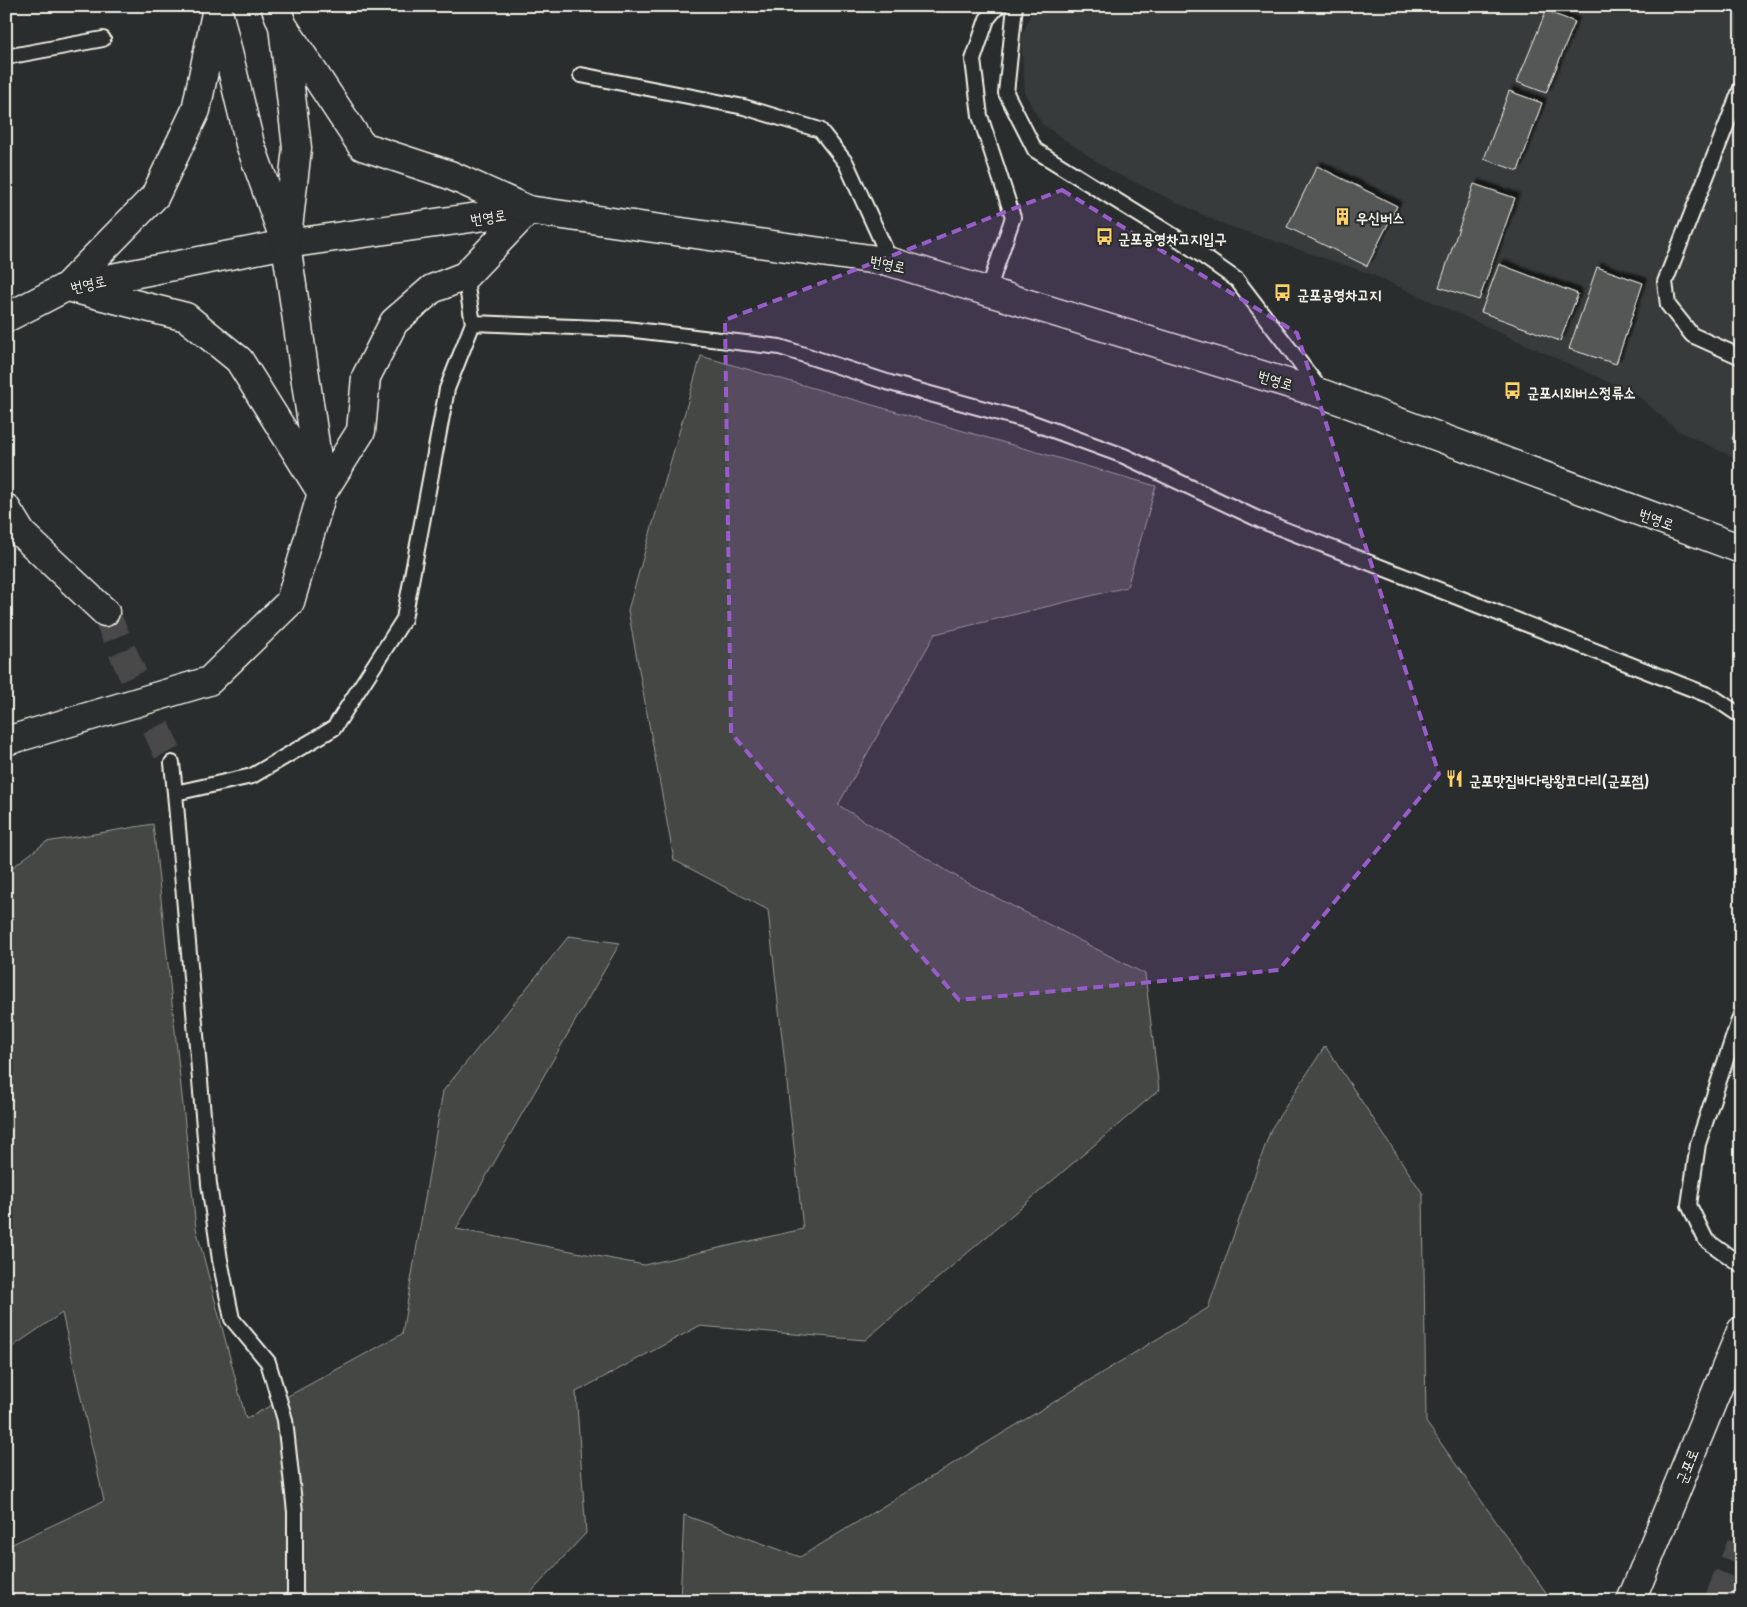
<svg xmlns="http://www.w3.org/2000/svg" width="1747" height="1607" font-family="'Playpen Sans','Poor Story',sans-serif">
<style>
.built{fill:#373a3a}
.green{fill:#444645;stroke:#9c9c96}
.building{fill:#555756;stroke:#f4f1e8;filter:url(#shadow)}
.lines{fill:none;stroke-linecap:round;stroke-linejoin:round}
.minor-tunnel{stroke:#484a4a;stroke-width:28;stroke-dasharray:28 14;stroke-linecap:butt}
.primary-tunnel{stroke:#484a4a;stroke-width:28;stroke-dasharray:28 14;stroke-linecap:butt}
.service-casing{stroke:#f4f1e8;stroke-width:18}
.minor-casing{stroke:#f4f1e8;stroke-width:31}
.tertiary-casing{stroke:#f4f1e8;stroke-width:31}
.primary-casing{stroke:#f4f1e8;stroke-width:31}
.motorway-casing{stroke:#f4f1e8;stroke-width:31}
.service{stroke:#2a2d2e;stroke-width:14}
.minor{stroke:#2a2d2e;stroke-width:28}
.tertiary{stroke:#2a2d2e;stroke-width:28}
.primary{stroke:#2a2d2e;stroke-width:28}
.motorway{stroke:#2a2d2e;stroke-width:28}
.marked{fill:#995dc9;fill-opacity:0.2;stroke:#995dc9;stroke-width:4;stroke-dasharray:10 6;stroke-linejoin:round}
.labels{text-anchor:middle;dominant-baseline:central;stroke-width:4.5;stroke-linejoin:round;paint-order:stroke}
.street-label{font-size:15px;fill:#f4f1e8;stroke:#2a2d2e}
.poi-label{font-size:15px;font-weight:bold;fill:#f4f1e8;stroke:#2a2d2e;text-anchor:start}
</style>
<defs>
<filter id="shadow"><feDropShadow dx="4.5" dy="-4.5" stdDeviation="1" flood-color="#0009"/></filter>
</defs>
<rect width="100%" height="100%" fill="#2a2d2e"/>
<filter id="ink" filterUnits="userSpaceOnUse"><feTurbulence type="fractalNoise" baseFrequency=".02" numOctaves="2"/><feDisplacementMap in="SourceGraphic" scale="10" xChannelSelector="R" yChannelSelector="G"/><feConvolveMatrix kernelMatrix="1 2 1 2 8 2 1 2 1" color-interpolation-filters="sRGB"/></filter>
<g filter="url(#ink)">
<path class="built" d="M1034,6H1741V461L1677,430L1637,395L1371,274L1220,223L1111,171L1042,124L1025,94L1021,38Z"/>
<path class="green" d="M701,356L1156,486L1127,587L935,634L838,805L964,881L1145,974L1159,1090L865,1340L699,1326L576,1392L586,1533L523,1601H6V1547L104,1501L62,1313L6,1351V872L46,842L153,824L196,1228L246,1419L402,1334L443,1091L569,936L620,943L456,1229L644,1265L803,1229L768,910L674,860L628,610Z
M1325,1046L1423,1194L1426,1422L1552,1601H680L684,1515L800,1557L1208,1308L1271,1129Z"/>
<path class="building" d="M1546,11L1575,22L1546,93L1517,82Z
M1509,91L1542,103L1518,171L1484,159Z
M1317,166L1397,206L1367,266L1287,227Z
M1474,184L1515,198L1479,300L1439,287Z
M1499,264L1578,294L1560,341L1481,312Z
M1597,267L1643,283L1616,364L1569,349Z
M1741,416V442L1732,439Z"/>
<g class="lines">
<path class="minor-tunnel" d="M105,612L172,763"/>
<path class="primary-tunnel" d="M1718,1601L1741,1545"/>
<defs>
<path id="service" d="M1015,6L1006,93L1035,150L1180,240L1237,280L1320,389
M6,57L103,39
M581,75L744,107L820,130L846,163L891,262
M1741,88L1665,282L1668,305L1692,335L1741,357
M465,276L473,323
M988,291L1013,217L980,116L973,60L987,19L998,6
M172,763L175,793L252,776L334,728L404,619L447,389L473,323L626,329L780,347L890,383L1025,420L1124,456L1260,520L1713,697L1741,716
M175,793L209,1184L220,1260L232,1319L268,1362L285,1420L295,1512V1601
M1741,1014L1698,1144L1689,1205L1706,1240L1741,1265"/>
<path id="minor" d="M6,508L22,534L105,612"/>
<path id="tertiary" d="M75,289L186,317L239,360L322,493L361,431L366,377L394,322L432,289L465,276L528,210
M6,318L66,287L286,244L528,210L891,262L1323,394L1741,549
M6,741L209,681L290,602L322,493L286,244"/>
<path id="primary" d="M1631,1601L1741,1331"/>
<path id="motorway" d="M275,6L283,26L297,148L287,237
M219,15L250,144L286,244
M283,26L362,146L450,175L528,210
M66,287L155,196L196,110L217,8"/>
</defs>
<use href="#service" class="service-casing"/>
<use href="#minor" class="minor-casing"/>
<use href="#tertiary" class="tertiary-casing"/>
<use href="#primary" class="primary-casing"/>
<use href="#motorway" class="motorway-casing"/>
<use href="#service" class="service"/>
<use href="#minor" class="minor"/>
<use href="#tertiary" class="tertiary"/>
<use href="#primary" class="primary"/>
<use href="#motorway" class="motorway"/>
</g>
</g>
<path class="marked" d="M1062,190L1297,333L1439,774L1279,970L959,1000L731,733L725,320Z"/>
<defs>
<symbol id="building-bare" viewBox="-9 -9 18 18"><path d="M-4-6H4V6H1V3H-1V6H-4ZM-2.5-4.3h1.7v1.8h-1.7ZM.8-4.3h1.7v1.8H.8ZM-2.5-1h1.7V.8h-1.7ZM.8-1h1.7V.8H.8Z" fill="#ffd166" stroke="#2a2d2e" stroke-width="2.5" paint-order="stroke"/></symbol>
<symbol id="bus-bare" viewBox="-9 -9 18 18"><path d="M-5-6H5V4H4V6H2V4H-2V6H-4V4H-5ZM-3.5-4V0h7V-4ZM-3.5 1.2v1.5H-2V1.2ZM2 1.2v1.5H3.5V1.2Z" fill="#ffd166" stroke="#2a2d2e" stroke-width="2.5" paint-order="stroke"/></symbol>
<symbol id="restaurant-bare" viewBox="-9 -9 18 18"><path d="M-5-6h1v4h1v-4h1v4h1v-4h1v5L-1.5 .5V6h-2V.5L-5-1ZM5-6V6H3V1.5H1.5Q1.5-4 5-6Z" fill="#ffd166" stroke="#2a2d2e" stroke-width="2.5" paint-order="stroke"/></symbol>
</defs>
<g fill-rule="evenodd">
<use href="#building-bare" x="1330" y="204" width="25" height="25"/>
<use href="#bus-bare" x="1092" y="224" width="25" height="25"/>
<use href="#bus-bare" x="1270" y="280" width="25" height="25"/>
<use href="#bus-bare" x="1500" y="378" width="25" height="25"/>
<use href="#restaurant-bare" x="1442" y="766" width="25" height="25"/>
</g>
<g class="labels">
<g class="street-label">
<text transform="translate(488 216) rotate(-8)">번영로</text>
<text transform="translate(888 263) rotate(12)">번영로</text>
<text transform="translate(88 283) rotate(-12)">번영로</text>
<text transform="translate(1276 379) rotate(17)">번영로</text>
<text transform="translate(1657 518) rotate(20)">번영로</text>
<text transform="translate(1686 1466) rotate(-68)">군포로</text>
</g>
<g class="poi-label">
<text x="1356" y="216">우신버스</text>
<text x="1118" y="237">군포공영차고지입구</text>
<text x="1297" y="293">군포공영차고지</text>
<text x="1527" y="391">군포시외버스정류소</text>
<text x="1469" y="779">군포맛집바다랑왕코다리(군포점)</text>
</g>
</g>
<rect width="1747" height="1607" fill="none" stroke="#2a2d2e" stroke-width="25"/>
<rect x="12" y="12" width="1722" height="1582" fill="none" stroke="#f4f1e8" stroke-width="2" filter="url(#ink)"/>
</svg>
